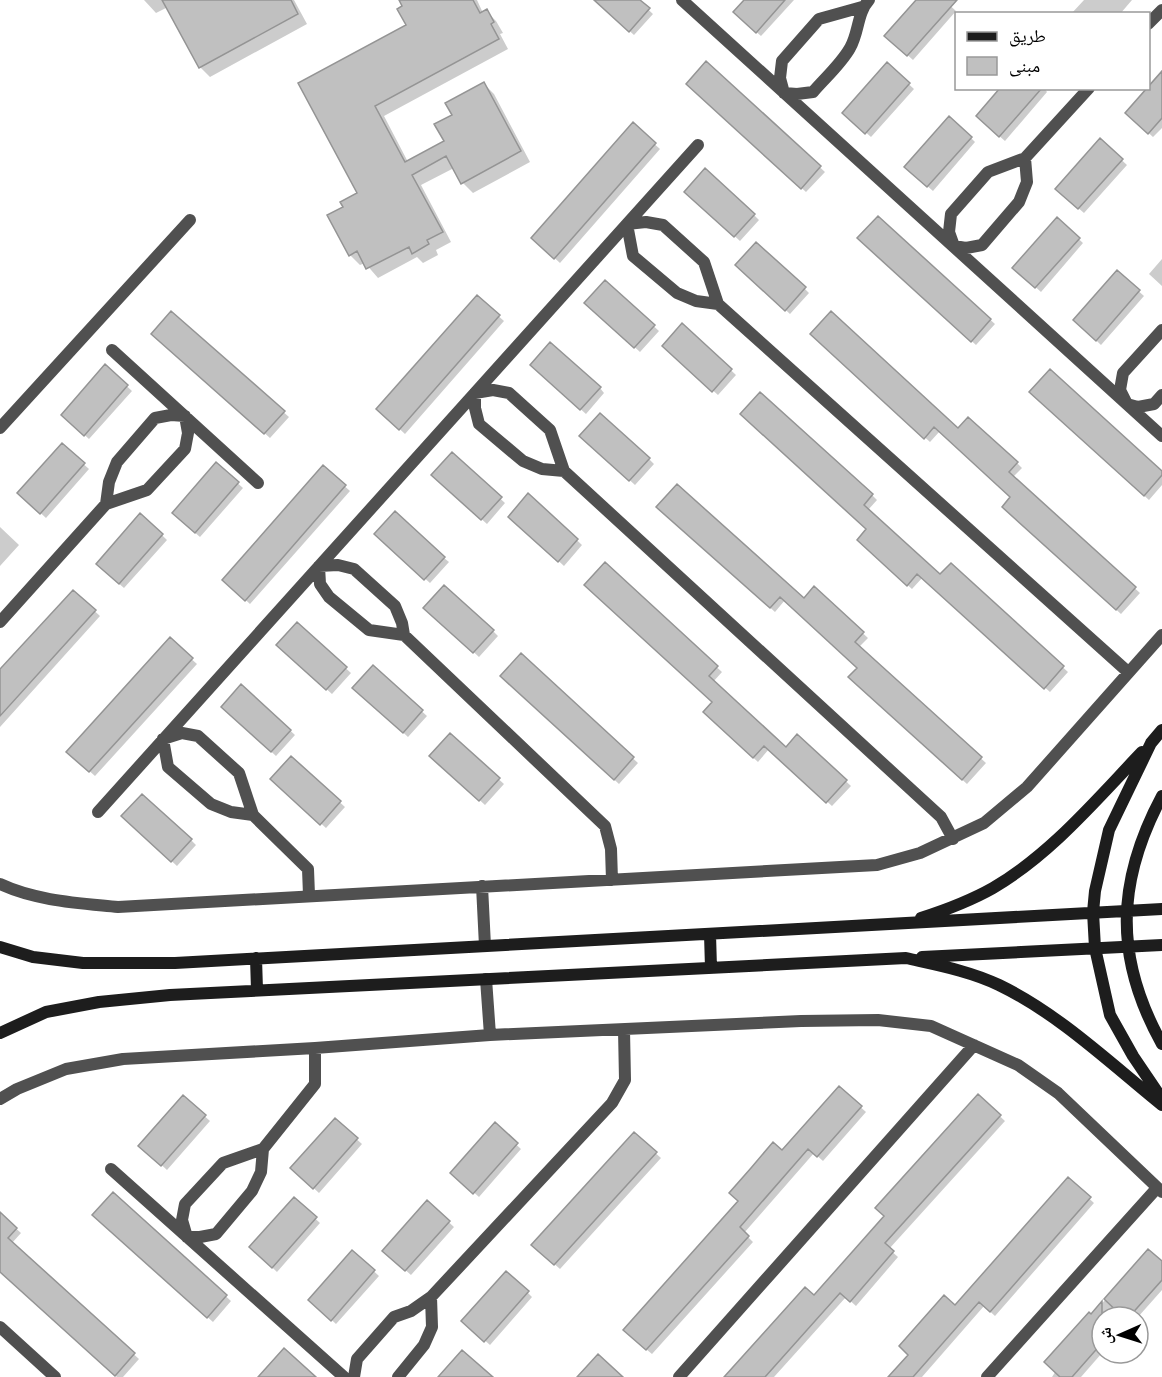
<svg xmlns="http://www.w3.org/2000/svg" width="1162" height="1377" font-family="Arial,'Noto Naskh Arabic',sans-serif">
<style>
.shadow{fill:#0003}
.building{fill:#c0c0c0;stroke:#949494;stroke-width:1.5}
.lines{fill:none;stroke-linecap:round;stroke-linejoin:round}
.street{stroke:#505050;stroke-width:12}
.secondary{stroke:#1d1d1d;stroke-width:12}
</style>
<rect width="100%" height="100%" fill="#fff"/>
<path class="shadow" d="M144,0H294L307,24L210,77L200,67L168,7L156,13Z
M400,0H477L483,13L486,11L496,21L503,33L500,34L508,49L384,116L408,162L446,142L454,115L484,84L494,94L530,162L473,193L463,183L454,168L421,185L451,242L436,250L438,255L423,263L417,257L378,278L365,263L360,265L350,255L344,207L359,193L300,84L408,26L404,7Z
M595,0H638L653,14L634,35Z
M746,0H794L761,36L739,17Z
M918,0H944L956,11L913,60L891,40Z
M1084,0H1132L1120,14H1071Z
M707,63L825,172L806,192L693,88Z
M887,64L914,89L871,137L844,113Z
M1162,74V128L1153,137L1132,118Z
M1002,88H1044L1047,92L1005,141L982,121Z
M633,125L660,149L560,263L533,238Z
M971,138L975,142L933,191L910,171Z
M1100,140L1127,165L1084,213L1062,194Z
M691,196L754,215L759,220L740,241Z
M878,218L995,324L976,345L864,243Z
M1057,219L1083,243L1041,292L1019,272Z
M1162,259V286L1149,274Z
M737,265L804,288L809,293L790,314Z
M1117,272L1144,296L1101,345L1075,320Z
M605,282L659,331L640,352L591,307Z
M477,297L504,321L405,434L378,409Z
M171,313L289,417L270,438L157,338Z
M683,325L736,375L718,395L669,351Z
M812,334L958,430L1017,463L1022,468L1013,477L1140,593L1121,614L1008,511L1012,497L940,431L930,442Z
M105,366L132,391L89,439L63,415Z
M536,369L600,388L604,393L586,414Z
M1036,397L1162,473V485L1149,500Z
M747,419L872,495L877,500L868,510L941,576L951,565L1068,672L1050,692L923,577L912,589L863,545L868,530Z
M581,436L649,459L654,464L635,485Z
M62,445L89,469L46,518L19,493Z
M452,454L505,503L487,524L438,480Z
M216,464L243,488L200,537L178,518Z
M323,467L350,491L250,604L224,580Z
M529,495L582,545L564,566L515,521Z
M663,511L804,600L814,588L868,638L859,647L986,763L967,784L855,682L859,668L785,600L775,612Z
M141,515L167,540L124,588L102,569Z
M0,527L19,545L0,566Z
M381,539L444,558L449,562L430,583Z
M605,564L722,672L713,682L786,749L797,736L851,786L832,806L769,749L758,762L709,717L714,702Z
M74,592L100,616L0,727V673Z
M425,607L493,631L498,636L479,657Z
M297,624L351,673L332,694L283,650Z
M170,640L197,664L95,776L68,752Z
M521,655L638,763L619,784L502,676Z
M373,667L427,716L408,737L355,688Z
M242,686L295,735L276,756L223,707Z
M450,735L504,784L485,805L436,760Z
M291,758L345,807L326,828L277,784Z
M123,816L191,840L196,845L177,866Z
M839,1088L866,1112L823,1161L814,1153L744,1233L753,1242L652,1354L629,1335L740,1202Z
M978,1096L1005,1121L889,1249L898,1257L856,1306L846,1297L774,1377H726L815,1297L886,1216Z
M183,1097L210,1121L167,1170L140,1145Z
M335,1120L362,1144L319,1193L292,1168Z
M495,1125L521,1149L479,1197L452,1173Z
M634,1134L661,1158L560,1269L533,1245Z
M1068,1179L1094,1203L995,1316L984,1306L922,1377H890L955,1307Z
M113,1194L231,1301L213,1322L99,1220Z
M294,1199L320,1223L277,1272L251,1247Z
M427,1202L454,1227L411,1275L384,1251Z
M0,1214L21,1233L12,1243L139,1359L123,1377H117L8,1277L0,1252Z
M1148,1251L1162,1263V1290L1138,1317H1102V1353L1081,1377H1052L1091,1316Z
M353,1252L379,1276L336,1324L310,1300Z
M527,1292L532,1297L490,1345L463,1321Z"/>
<path class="building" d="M162,0H291L298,14L199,68Z
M399,0H473L480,13L487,9L494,22L491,24L499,39L375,106L405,162L444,141L434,124L452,115L445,103L484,82L521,151L461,184L446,156L412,175L443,232L427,240L429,244L412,254L409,247L366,269L357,251L349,256L327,215L343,207L340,202L357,193L298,83L406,25L397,9L402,6Z
M594,0H640L650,8L629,32Z
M744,0H785L756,33L733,12Z
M916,0H957L907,56L884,36Z
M706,61L821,166L801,189L686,84Z
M887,62L910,83L865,134L842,113Z
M1162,71V118L1148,134L1125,113Z
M1000,88H1042L999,137L976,116Z
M949,116L972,137L927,187L904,167Z
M633,122L656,143L554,259L531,238Z
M1100,138L1123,159L1078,209L1055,189Z
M705,168L755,214L734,237L684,192Z
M878,216L991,319L971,342L857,238Z
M1057,217L1080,238L1035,288L1012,268Z
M756,242L806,287L785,311L735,265Z
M1117,270L1140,290L1096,341L1073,320Z
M605,280L655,325L634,348L584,303Z
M477,295L500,315L399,430L376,409Z
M171,311L285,411L264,434L151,334Z
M831,311L958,428L968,417L1018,462L1009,472L1136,587L1116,610L1002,507L1010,497L934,427L924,439L810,334Z
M682,323L732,369L712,392L662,346Z
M550,342L601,387L580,410L530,365Z
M105,364L128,385L84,436L61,415Z
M1050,369L1162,471V475L1144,496L1029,392Z
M760,392L873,494L864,505L940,574L951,563L1064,666L1044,689L917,574L907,586L857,540L866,529L740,414Z
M600,413L650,458L629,481L579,436Z
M62,443L85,463L40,514L17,493Z
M452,452L502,497L481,520L431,475Z
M216,462L239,482L195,533L172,513Z
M323,465L346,485L245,601L222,580Z
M677,484L804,598L814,586L864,632L855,642L982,757L962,780L848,677L857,668L780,597L770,608L656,507Z
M528,493L578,539L558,562L508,517Z
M395,511L445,557L424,580L374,534Z
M140,513L163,534L119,584L96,564Z
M605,562L718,666L709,676L786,747L797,734L847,780L826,803L764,746L753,758L703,712L712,702L584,585Z
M444,585L494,630L473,653L423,608Z
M73,590L96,610L0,716V669Z
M297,622L347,667L326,690L276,645Z
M170,637L193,658L89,772L66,752Z
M521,653L634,757L614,780L500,676Z
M373,665L423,710L403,733L352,688Z
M241,684L291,730L271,752L221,707Z
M450,733L500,778L479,801L429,756Z
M291,756L341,801L320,825L270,779Z
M142,794L192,839L171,862L121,816Z
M839,1086L862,1106L817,1157L808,1149L740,1227L749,1236L646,1350L623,1330L738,1201L729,1193L751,1168L773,1142L782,1150Z
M978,1094L1001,1115L885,1243L894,1251L850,1302L840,1293L765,1377H724L805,1287L814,1295L884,1216L875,1208Z
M183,1095L206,1115L161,1166L138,1146Z
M335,1118L358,1138L313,1189L290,1168Z
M495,1122L518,1143L473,1194L450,1173Z
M634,1132L657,1152L554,1265L531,1245Z
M1068,1177L1091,1197L990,1312L979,1302L913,1377H888L908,1355L899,1346L944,1295L955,1305Z
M113,1192L227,1295L207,1318L92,1215Z
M294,1197L317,1217L272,1268L249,1247Z
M427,1200L450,1221L405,1271L382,1251Z
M0,1212L17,1228L8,1238L135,1353L115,1376L0,1272Z
M1148,1249L1162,1261V1280L1129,1317H1123L1104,1299Z
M352,1250L375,1270L331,1321L308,1300Z
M506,1271L529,1291L484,1342L461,1321Z
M1102,1301V1343L1072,1377H1060L1044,1362L1089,1312L1091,1314Z
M284,1348L316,1377H258Z
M462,1350L493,1377H438Z
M598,1354L623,1377H577Z"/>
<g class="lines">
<path class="street" d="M682,0L1162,436
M862,7L819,19L782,61L780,78L784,93L797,94L813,92C825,78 841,64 850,48C859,33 857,13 869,0
M1148,24L1162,10
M1025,158L1027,182L1019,202L982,245L966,248L954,246L949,232L951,214L988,172L1025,158L1089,88
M718,304L696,301L677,293L633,256L627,224L646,222L663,225L704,262L718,304L1128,672
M1162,330L1123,373L1120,390L1127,404L1138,407L1154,404L1162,395
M112,350L258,483
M0,428L190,220
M564,471L542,469L523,461L479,424L475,408V393L493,390L509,393L550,430L564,471L941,817L953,839
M0,622L106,504L147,490L185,449L188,433L185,416L171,415L155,418L117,462L109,482L106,504
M404,635L369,630L329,597L320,584L319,566L338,565L354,569L395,606L402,623L404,635L605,826L611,849L612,880
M98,812L698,145
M253,815L231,812L211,804L168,767L163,739L182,733L198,736L239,773L253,815L308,869L309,895
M0,884C36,901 79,903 118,907L877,865L920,853L984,823L1027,787L1162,635
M482,886L485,946
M486,979L490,1035
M0,1099L17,1089L66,1069L123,1059L315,1048L490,1035L801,1021L878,1020L931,1026L1018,1065L1058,1093L1162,1192
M263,1149L223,1163L185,1204L182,1220L187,1237H200L216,1234L252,1191L261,1172L263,1149L315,1084V1048
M111,1169L344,1377
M0,1327L55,1377
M354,1377L357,1359L394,1317L411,1311L431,1297L612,1103L625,1080L624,1030
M398,1377L424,1345L432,1327L431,1297
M679,1377L974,1045
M987,1377L1157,1188"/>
<path class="secondary" d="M1162,730L1151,743L1109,830L1095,891L1093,912L1095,948L1110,1015L1133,1056L1162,1099
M1162,796C1116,882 1114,958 1162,1044
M921,918C946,910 970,901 993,888C1051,854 1096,800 1142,752
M710,934L711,968
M0,947L33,957L83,963H175L1162,909
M922,957L1162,945
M256,958L257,990
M0,1033L46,1012L99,1002L170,995L906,958C937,965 970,971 999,985C1059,1014 1110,1063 1162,1105"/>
</g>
<rect x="955" y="12" width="195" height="78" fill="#ffffff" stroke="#999999" stroke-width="1.5"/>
<rect x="967" y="32" width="30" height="9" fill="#1d1d1d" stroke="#999999" stroke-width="1.5"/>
<text x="1009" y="42" font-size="18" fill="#000000">طريق</text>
<rect x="967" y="57" width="30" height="18" fill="#c0c0c0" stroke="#999999" stroke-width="1.5"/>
<text x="1009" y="72" font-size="18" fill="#000000">مبنى</text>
<g transform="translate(1120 1335) rotate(267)"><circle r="28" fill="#ffffff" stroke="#999999" stroke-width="1.5"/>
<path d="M0-4.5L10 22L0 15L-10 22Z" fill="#000000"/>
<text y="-9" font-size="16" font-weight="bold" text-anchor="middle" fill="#000000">ش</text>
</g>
</svg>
